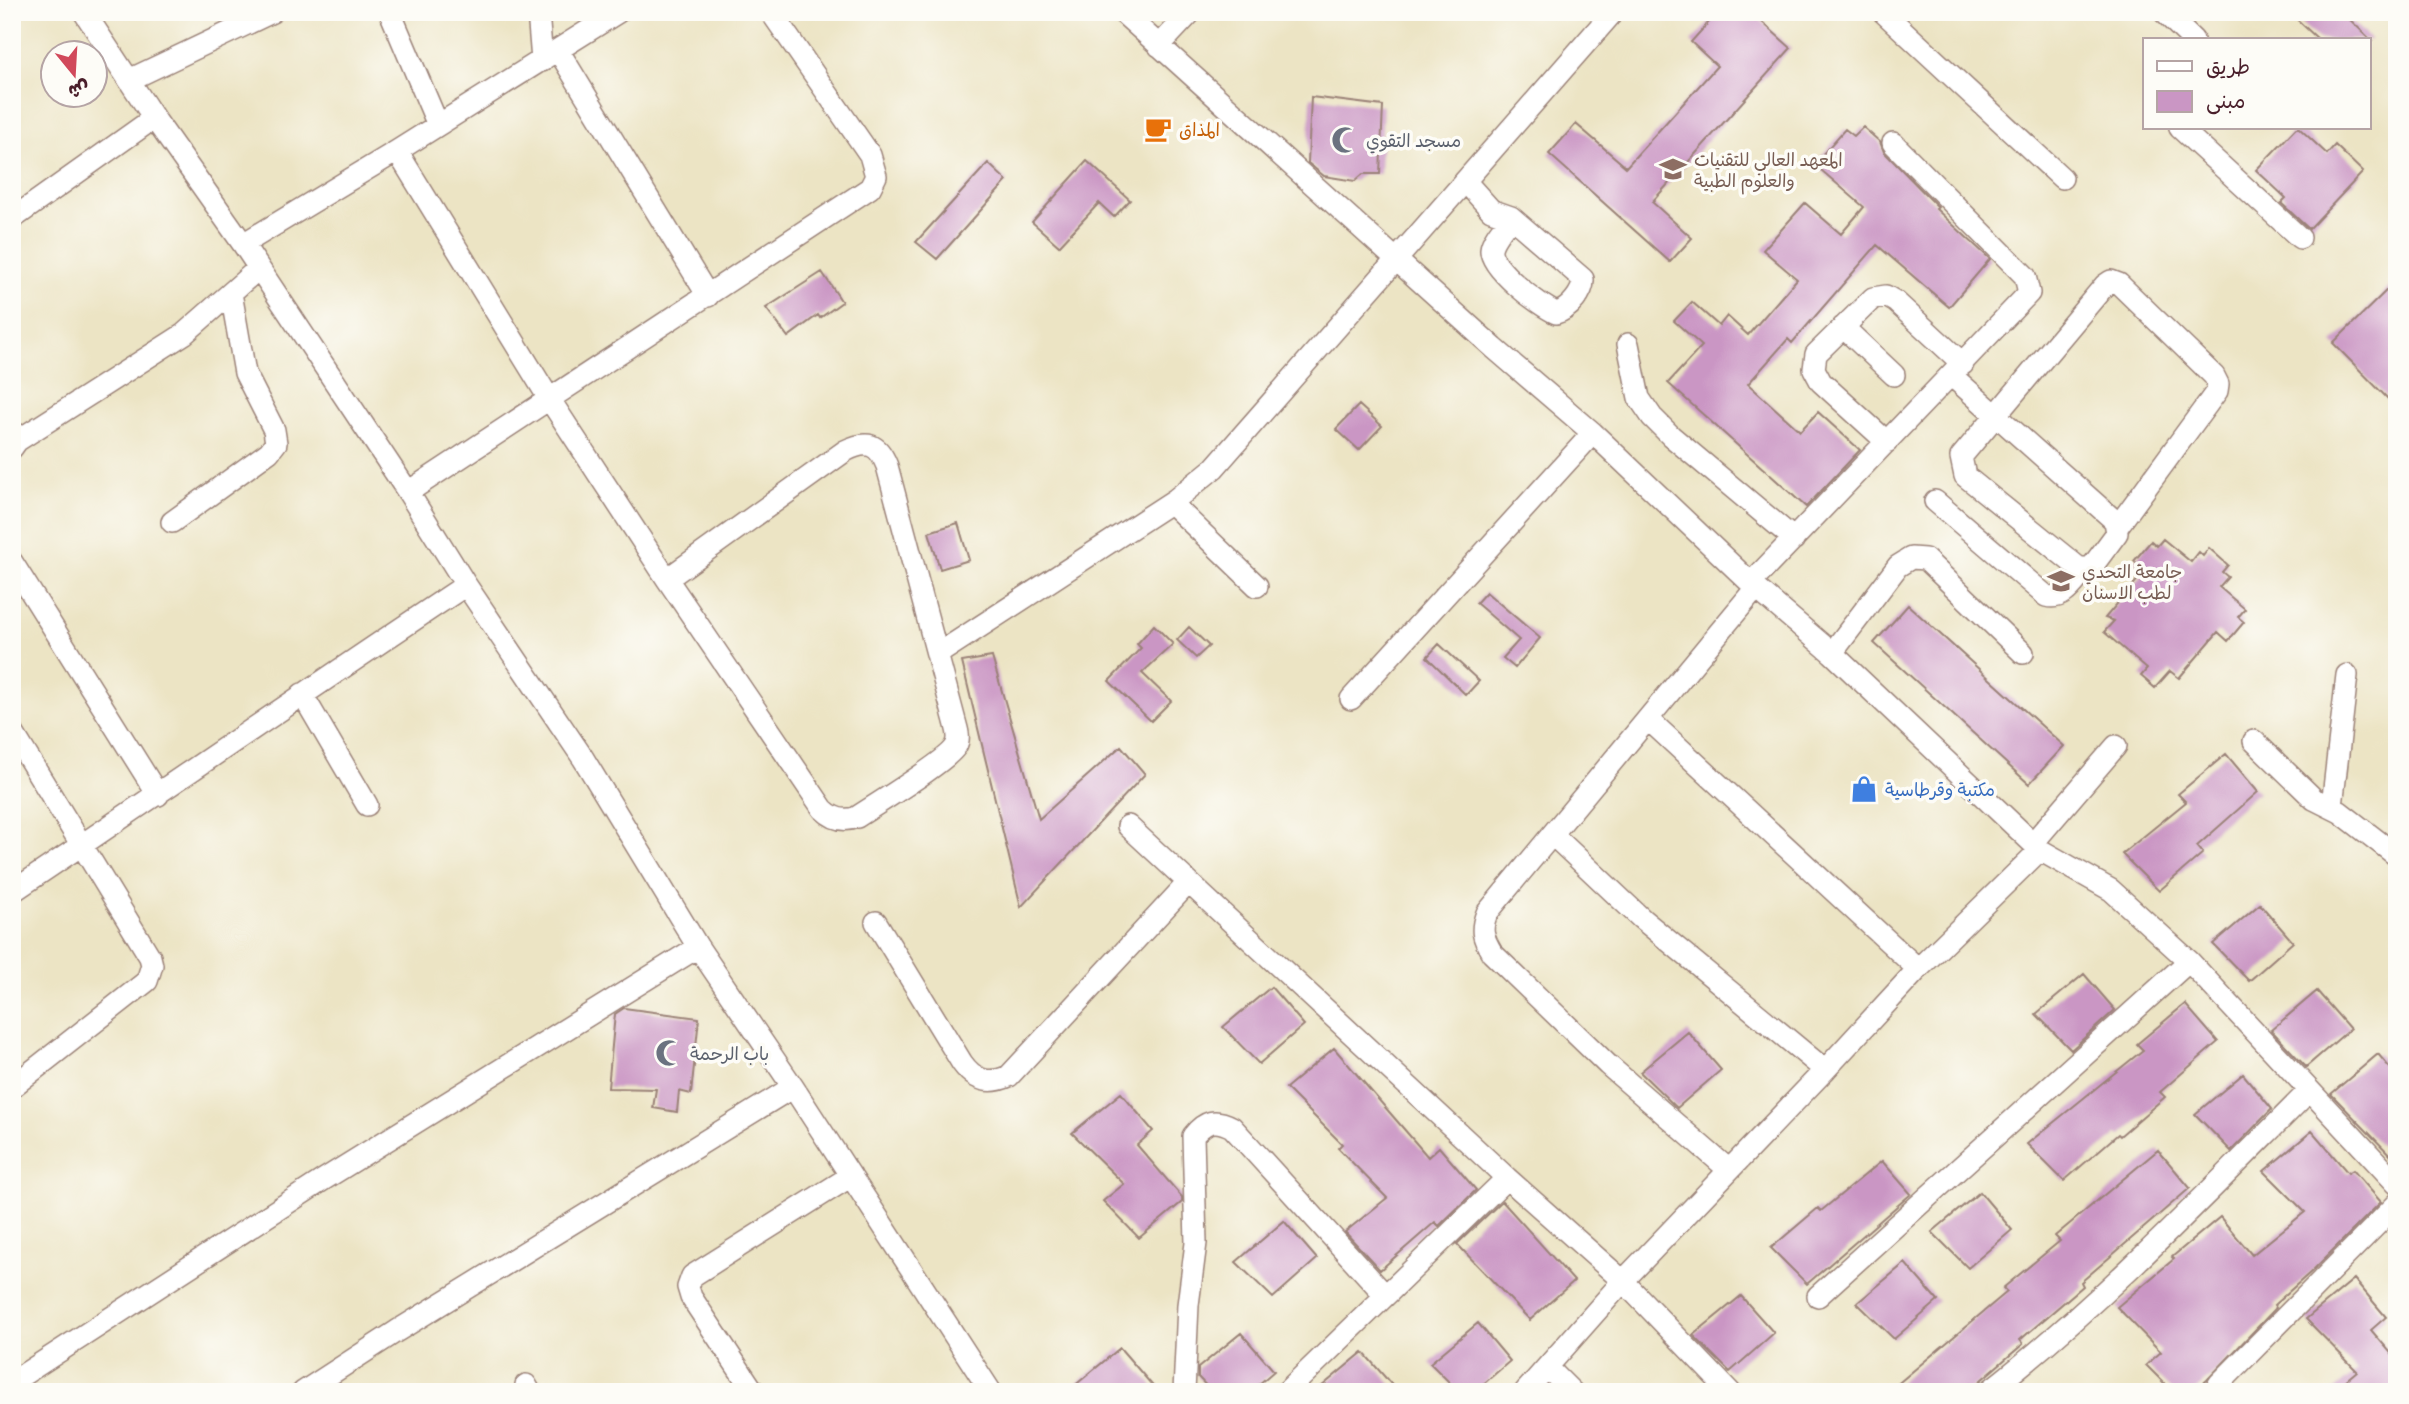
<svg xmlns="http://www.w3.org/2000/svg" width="2409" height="1404" font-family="Delius,'Playpen Sans Arabic',sans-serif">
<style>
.building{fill:#ca96c4}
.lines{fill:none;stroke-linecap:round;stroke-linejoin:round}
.minor-casing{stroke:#9b8278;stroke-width:24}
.minor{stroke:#fff;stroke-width:21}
.labels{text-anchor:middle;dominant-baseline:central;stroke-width:7;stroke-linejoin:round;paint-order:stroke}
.food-label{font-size:18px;fill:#c56008;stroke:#fdfcf7;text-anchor:start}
.worship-label{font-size:18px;fill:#5b616d;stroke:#fdfcf7;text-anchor:start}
.education-label{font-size:18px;fill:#785e54;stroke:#fdfcf7;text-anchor:start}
.shop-label{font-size:18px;fill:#366cbe;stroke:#fdfcf7;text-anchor:start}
</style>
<rect width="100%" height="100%" fill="#fdfcf7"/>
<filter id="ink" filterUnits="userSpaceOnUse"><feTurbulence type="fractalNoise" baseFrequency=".0143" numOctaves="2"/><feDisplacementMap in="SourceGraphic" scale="14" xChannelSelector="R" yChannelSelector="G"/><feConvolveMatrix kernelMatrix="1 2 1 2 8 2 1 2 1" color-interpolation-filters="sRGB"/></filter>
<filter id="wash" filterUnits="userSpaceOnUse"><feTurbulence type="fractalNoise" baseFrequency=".00686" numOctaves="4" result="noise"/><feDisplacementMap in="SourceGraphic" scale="28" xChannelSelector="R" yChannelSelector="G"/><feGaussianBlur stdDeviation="1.57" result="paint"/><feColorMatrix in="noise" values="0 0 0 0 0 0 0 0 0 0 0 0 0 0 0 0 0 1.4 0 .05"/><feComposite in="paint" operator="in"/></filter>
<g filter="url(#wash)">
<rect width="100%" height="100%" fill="#ece4c4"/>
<g id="blocks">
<path class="building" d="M1718,12H1751L1791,48L1652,202L1692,238L1670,262L1549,154L1576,124L1626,167L1717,66L1691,42Z
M2289,12H2342L2371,40H2319Z
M1311,97L1383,106L1380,174H1363L1355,181L1324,176L1308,163Z
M1863,127L1880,142L1884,152L1938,207L1936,209L1990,259L1949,307L1877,245L1792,343L1788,339L1748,384L1800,431L1818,412L1860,450L1806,507L1668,383L1702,346L1674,321L1692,302L1719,326L1727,316L1748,335L1797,279L1763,250L1805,203L1841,234L1864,207L1814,164L1845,129L1854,136Z
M2296,128H2299L2327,154L2335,145L2363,172L2309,229L2281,203L2286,198L2256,170Z
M1087,161L1130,200L1114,217L1099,203L1059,246L1032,222Z
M988,163L1007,181L937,259L916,242Z
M822,272L842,302L820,318L818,315L788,337L766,308Z
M2397,280V408L2333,343Z
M1359,405L1382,426L1359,450L1336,429Z
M958,523L969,560L940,569L929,532Z
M2163,539L2191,562L2199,552L2203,556L2209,548L2228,565L2222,572L2228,577L2219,587L2245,609L2238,617L2244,622L2228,641L2218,632L2179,678L2170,671L2155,688L2141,676L2147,669L2104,632L2114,621L2105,618L2145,571L2134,561L2151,541L2157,546Z
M1486,592L1540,638L1515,668L1503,658L1519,640L1476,603Z
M1908,605L2064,746L2029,784L1874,643Z
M1154,625L1173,644L1142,673L1171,701L1151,721L1109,681L1141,648L1137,644Z
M1189,627L1209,646L1196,658L1177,640Z
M1439,644L1479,681L1466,695L1427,657Z
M992,657L1039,819L1121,746L1145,774L1021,907L962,662Z
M2226,754L2258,792L2197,846L2203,853L2159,891L2122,854L2186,802L2178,794Z
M2260,904L2293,942L2249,981L2213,944Z
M2084,974L2115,1010L2071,1050L2036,1014Z
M1271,987L1304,1025L1259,1064L1223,1027Z
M2317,991L2350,1029L2306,1067L2271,1030Z
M2185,1004L2218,1042L2160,1092L2165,1097L2120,1136L2118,1134L2064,1181L2027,1144L2143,1050L2137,1044Z
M624,1008L699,1018L691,1094L679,1091L677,1112L653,1108L656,1089L608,1088L615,1014Z
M1688,1032L1721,1070L1677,1108L1640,1072Z
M1334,1048L1428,1157L1439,1147L1476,1190L1439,1226L1435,1222L1380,1270L1345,1232L1387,1198L1338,1148L1342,1144L1286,1088Z
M2378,1054L2397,1076V1162L2331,1094Z
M2243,1074L2272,1109L2231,1151L2195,1114Z
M1121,1093L1153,1131L1137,1145L1182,1197V1202L1139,1238L1103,1201L1124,1184L1072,1133Z
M2312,1131L2348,1173L2353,1170L2381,1202L2312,1271L2274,1305L2276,1308L2207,1380L2193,1392H2173L2146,1365L2161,1352L2117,1307L2174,1259L2172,1257L2220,1217L2252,1255L2305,1212L2264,1171Z
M2158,1150L2190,1188L2081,1282L2083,1286L2020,1340L2023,1344L1967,1392H1888L2007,1292L2003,1288L2060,1241L2055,1236Z
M1882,1161L1911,1194L1807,1284L1771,1248L1818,1208L1821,1211Z
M1980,1192L2012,1230L1968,1268L1932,1232Z
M1502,1201L1574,1281L1530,1320L1457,1244Z
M1284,1221L1317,1259L1273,1298L1236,1262Z
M1905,1263L1938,1301L1894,1339L1857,1303Z
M2354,1279L2386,1317L2371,1330L2397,1360V1392H2332L2357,1371L2306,1319Z
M1741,1296L1774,1333L1730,1372L1693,1335Z
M1478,1323L1510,1361L1474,1392H1459L1430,1363Z
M1241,1333L1274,1371L1250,1392H1212L1198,1377V1368Z
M1120,1348L1158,1392H1067Z
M1363,1352L1398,1392H1315Z"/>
</g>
</g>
<g filter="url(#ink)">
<use href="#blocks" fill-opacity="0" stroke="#9b8278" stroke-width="2"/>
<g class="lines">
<defs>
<path id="minor" d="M84,12L154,118L243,244L408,492L466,585L583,758L698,947L793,1087L991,1392
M390,12L438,125
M538,12L542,61
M1122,12L1494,348L1593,433L1756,588L1832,653L2040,850L2111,890L2189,961L2397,1184
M1883,12L2062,178
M2164,12L2193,40
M1159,46L1191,12
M558,50L708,296
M129,80L272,12
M2180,128L2300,238
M397,151L550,400L667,579L823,809C833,819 844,822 857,817C875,805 949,760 956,746C960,739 958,732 956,725L887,466C878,443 867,440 845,451L667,579
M1465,181L1491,210L1511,217L1583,279C1584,292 1569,310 1556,313C1540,306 1489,268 1491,249C1492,239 1505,225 1511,217
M12,219L154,118
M243,244L397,151L618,12
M1843,327L1894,375
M1628,344L1639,398L1652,417L1671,436L1794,539
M1952,376L2115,521L2117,533L2091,568H2079L1965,476L1961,457L2105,285L2111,281L2119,284L2214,376L2218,384L2217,391L2118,526
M1887,442L1821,382L1814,369L1816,354L1873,298L1886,296L1896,302L1963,364
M12,448L17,441L184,334L259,268
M408,492L870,188L876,176L870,155L771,12
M1935,501L2046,596C2065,601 2074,582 2086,569
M1171,503L1257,586
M172,522L269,452L276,443L274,430L245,373L231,293
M12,562L158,795
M1751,583L2029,293L2025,276L1893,143
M1832,653L1898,566L1911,558L1925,559L2023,653
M938,654L1176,499L1214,468L1613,12
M302,694L367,805
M1351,699L1593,433
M1648,719L1918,969
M12,731L150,957L152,965L147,981L12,1087
M2254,741L2314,799L2340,812L2397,856
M2332,806L2347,675
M1128,826L1507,1178L1623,1281L1730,1392
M1553,835L1642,919L1825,1070
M2033,843L2116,746
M12,892C164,790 314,686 466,585
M876,922L962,1063C975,1081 989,1085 1009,1076L1188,883
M1729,1170L1608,1065L1492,953C1483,938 1480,930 1487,913L1756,588
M1818,1296L2189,961
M1548,1368L1572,1392
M12,1382L323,1180L698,947
M2219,1384L2397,1204
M526,1385L530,1392
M303,1392L397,1331L793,1087
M754,1392L691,1297L688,1287L692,1276L851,1176
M1184,1392L1188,1305L1196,1243L1193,1136C1205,1121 1215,1118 1232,1127L1385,1295
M1286,1392L1507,1178
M1525,1392L1623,1281L1825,1070L1918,969L2040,850
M1988,1392C2104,1301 2205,1195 2309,1091"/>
</defs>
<use href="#minor" class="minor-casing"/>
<use href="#minor" class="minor"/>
</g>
</g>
<defs>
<symbol id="cafe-bare" viewBox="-9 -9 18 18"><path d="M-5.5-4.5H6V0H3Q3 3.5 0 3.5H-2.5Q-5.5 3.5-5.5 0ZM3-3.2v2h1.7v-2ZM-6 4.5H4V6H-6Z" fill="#e8710a" stroke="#fdfcf7" stroke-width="2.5" paint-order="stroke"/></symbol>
<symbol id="mosque-bare" viewBox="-9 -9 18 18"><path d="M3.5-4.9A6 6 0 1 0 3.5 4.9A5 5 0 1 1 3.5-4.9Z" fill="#6b7280" stroke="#fdfcf7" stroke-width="2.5" paint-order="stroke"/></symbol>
<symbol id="university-bare" viewBox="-9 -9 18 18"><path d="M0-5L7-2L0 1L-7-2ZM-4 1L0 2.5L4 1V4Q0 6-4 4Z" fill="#8d6e63" stroke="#fdfcf7" stroke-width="2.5" paint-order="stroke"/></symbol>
<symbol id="shop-bare" viewBox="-9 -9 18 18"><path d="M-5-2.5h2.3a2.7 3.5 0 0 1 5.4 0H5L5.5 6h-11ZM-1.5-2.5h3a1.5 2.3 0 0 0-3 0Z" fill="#3f7fe0" stroke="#fdfcf7" stroke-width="2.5" paint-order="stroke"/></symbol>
</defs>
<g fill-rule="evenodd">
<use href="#cafe-bare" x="1139" y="110" width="38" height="38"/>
<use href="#mosque-bare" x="1326" y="121" width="38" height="38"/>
<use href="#university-bare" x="1654" y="150" width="38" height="38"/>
<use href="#university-bare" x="2042" y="562" width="38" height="38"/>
<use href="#shop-bare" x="1845" y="770" width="38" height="38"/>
<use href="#mosque-bare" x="650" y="1034" width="38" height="38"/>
</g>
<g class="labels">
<g class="food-label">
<text x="1179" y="129">المذاق</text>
</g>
<g class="worship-label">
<text x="1366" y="140">مسجد التقوي</text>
<text x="690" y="1053">باب الرحمة</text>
</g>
<g class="education-label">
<text x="1694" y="159">المعهد العالي للتقنيات<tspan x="1694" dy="21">والعلوم الطبية</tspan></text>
<text x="2082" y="571">جامعة التحدي<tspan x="2082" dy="21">لطب الاسنان</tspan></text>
</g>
<g class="shop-label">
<text x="1885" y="789">مكتبة وقرطاسية</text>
</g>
</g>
<rect width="2409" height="1404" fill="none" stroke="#fdfcf7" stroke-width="42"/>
<rect x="2143" y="38" width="228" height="91" fill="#fdfcf7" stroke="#b5a4a5" stroke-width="2"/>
<rect x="2157" y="61" width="35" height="10" fill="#ffffff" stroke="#b5a4a5" stroke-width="2"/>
<text x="2206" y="74" font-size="21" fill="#4a1f2b">طريق</text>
<rect x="2157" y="91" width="35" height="21" fill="#ca96c4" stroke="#b5a4a5" stroke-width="2"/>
<text x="2206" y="108" font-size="21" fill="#4a1f2b">مبنى</text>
<g transform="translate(74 74) rotate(162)"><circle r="33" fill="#fdfcf7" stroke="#b5a4a5" stroke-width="2"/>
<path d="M0-5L12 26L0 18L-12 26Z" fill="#d1495b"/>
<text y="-10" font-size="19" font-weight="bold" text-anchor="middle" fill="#4a1f2b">ش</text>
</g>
</svg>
